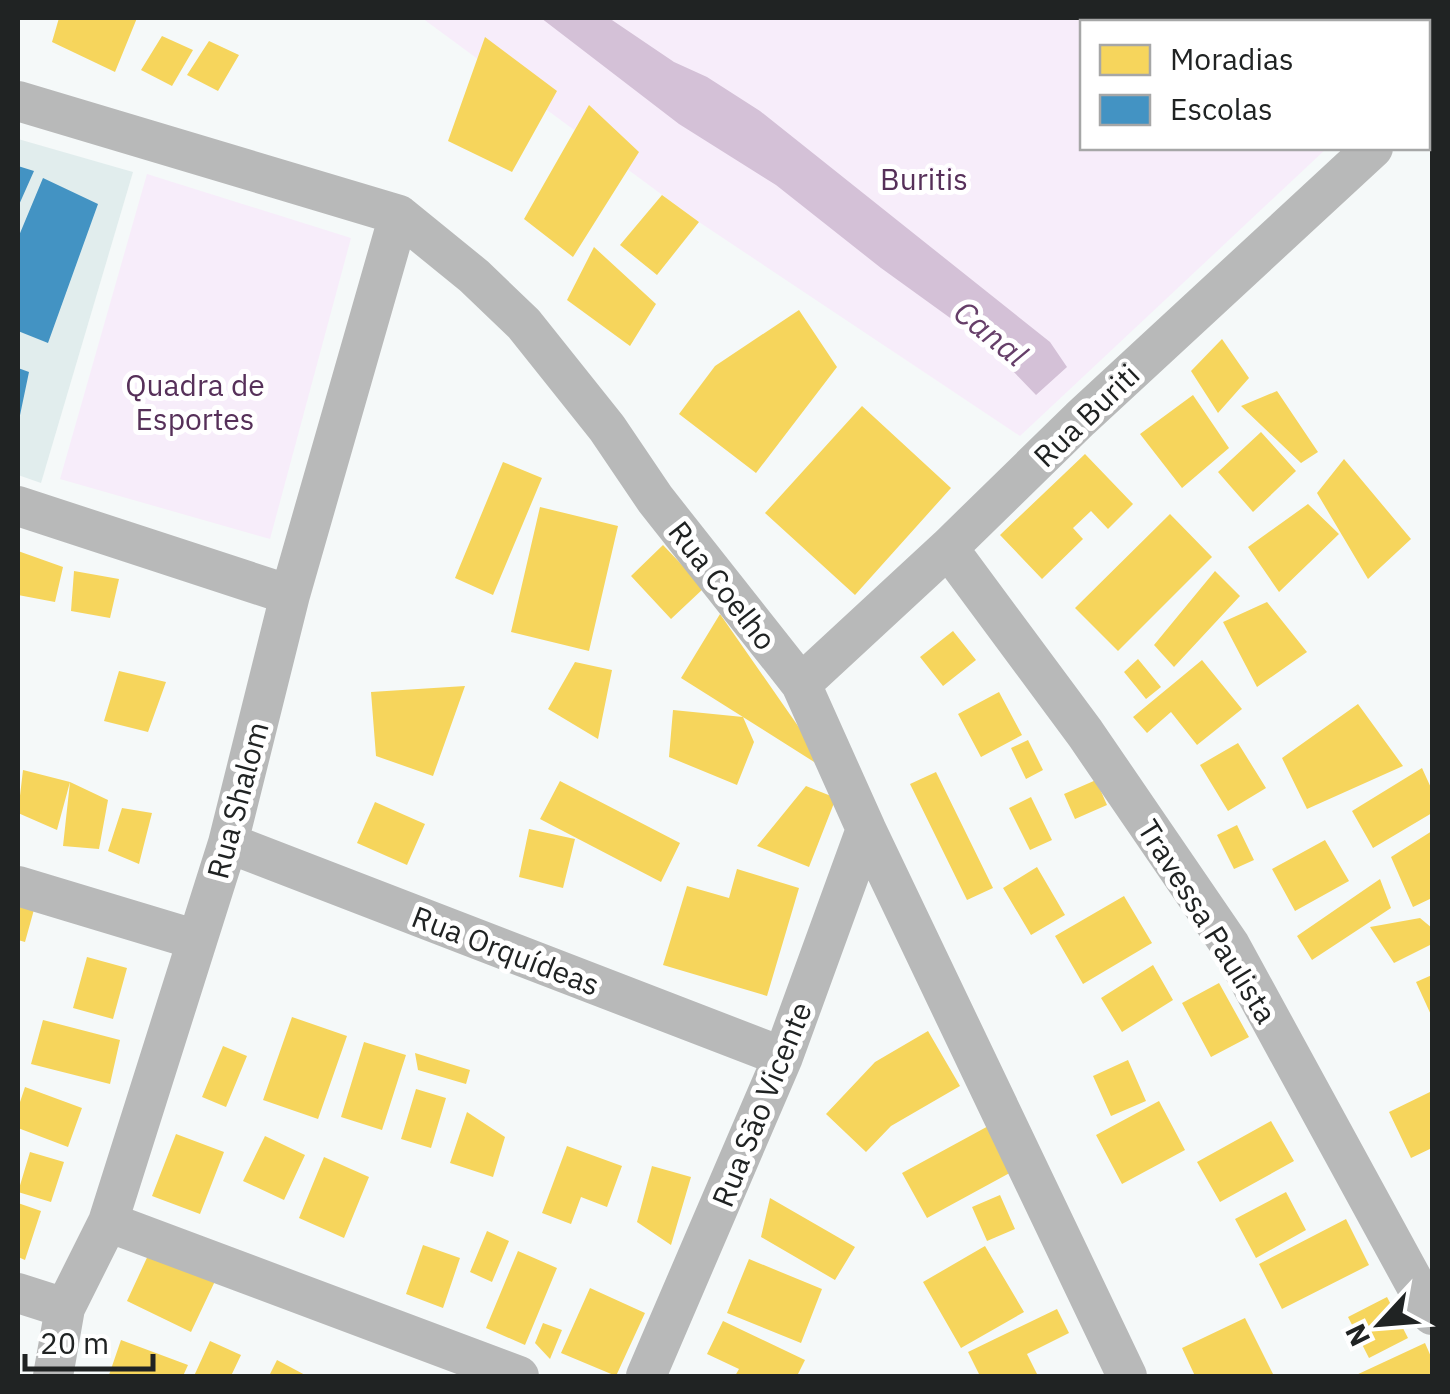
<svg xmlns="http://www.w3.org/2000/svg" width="1450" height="1394" font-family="'IBM Plex Sans',sans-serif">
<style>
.built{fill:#e1eded}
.green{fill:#f7edfa}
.water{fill:#d4c1d7}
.homes{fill:#f6d55c}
.schools{fill:#4393c3}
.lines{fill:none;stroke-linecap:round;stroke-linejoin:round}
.minor{stroke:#b8b9b9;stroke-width:40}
.labels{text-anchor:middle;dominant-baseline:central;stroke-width:10;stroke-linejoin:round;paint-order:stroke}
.park-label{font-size:30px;fill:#563059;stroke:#fff}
.street-label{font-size:30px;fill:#202323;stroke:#fff}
.water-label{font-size:32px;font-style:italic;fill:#663f69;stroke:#fff}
</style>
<rect width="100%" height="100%" fill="#f5f9f9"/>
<path class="built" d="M18,139L133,172L41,483L18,475Z"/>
<path class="green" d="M422,18H1432V48L1428,53V22H1082V148H1327L1020,436L699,222Z
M147,174L351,238L270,539L60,479Z"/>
<path class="water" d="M541,18H609L674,62L707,77L760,111L1050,342L1067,367L1036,395L989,346L881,268L776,185L679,124Z"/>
<path class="homes" d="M59,18H137L115,72L52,42Z
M162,36L193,50L172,86L141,70Z
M485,37L557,91L512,172L448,141Z
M209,41L239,55L218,91L187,75Z
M589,105L639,152L573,257L524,219Z
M662,195L699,222L657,275L620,245Z
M594,247L656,304L630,346L567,300Z
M799,310L837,367L756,473L679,414L715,366Z
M1222,339L1249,378L1218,413L1191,371Z
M1277,391L1318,452L1301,463L1241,406Z
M1193,395L1229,448L1182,488L1140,434Z
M862,406L951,488L855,595L765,513Z
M1261,432L1296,471L1253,512L1218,472Z
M1085,454L1133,504L1108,529L1091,511L1073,528L1083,539L1042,579L1000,535Z
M1344,459L1411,539L1368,579L1317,493Z
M503,462L542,478L493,595L455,578Z
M1308,504L1339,534L1279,592L1248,547Z
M540,507L618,526L589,651L511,632Z
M1170,514L1212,557L1118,651L1075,608Z
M663,545L704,588L671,619L631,576Z
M18,551L63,567L55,602L18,595Z
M74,571L119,579L110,618L71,611Z
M1215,571L1240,596L1174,667L1154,645Z
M1267,602L1307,652L1257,687L1223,622Z
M720,614L830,772L681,678Z
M953,631L976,660L943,686L920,657Z
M1138,659L1161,687L1146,699L1124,672Z
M1202,660L1242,709L1197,745L1171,712L1147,733L1133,717Z
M575,662L612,670L598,739L548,709Z
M119,671L166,682L148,732L104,721Z
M465,686L433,776L376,756L371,692Z
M999,692L1022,735L981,757L958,714Z
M1358,704L1403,766L1307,809L1282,758Z
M673,710L743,717L754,742L737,785L669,757Z
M1028,740L1043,770L1026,779L1011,748Z
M1238,743L1266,788L1228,811L1200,765Z
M1422,768L1432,790V813L1373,848L1352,811Z
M23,770L70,782L57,830L18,813Z
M936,772L993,888L967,900L910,784Z
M1096,780L1107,805L1075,819L1064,794Z
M560,781L680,843L661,882L540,819Z
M70,782L108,800L99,849L63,846Z
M806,786L836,798L809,867L757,846Z
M1031,797L1052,840L1030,850L1009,808Z
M375,802L425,824L407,865L357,843Z
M122,808L152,813L139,864L108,851Z
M1237,825L1254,860L1234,869L1217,835Z
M529,829L575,839L563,888L519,877Z
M1432,831V898L1413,907L1391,857Z
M1325,840L1349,881L1295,911L1272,869Z
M1037,867L1065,915L1031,935L1003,888Z
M737,869L799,888L767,996L663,965L687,886L729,898Z
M1380,879L1391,908L1312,960L1297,936Z
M1124,896L1152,943L1083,984L1055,936Z
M18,902L35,906L25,942L18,940Z
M1420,918L1432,928V944L1394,963L1370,927Z
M87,957L127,968L113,1019L73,1008Z
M1153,965L1173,1000L1122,1032L1101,998Z
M1432,975V1017L1416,982Z
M1219,983L1249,1037L1211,1057L1182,1003Z
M292,1017L347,1036L318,1119L263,1100Z
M43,1020L120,1040L110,1084L31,1064Z
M928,1031L960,1086L891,1126L866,1152L826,1114L875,1062Z
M364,1042L406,1055L382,1130L341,1117Z
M223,1046L247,1056L226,1107L202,1097Z
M415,1053L470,1070L466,1084L418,1070Z
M1128,1060L1146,1101L1111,1116L1093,1076Z
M25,1087L82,1108L68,1147L18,1128V1108Z
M416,1089L446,1098L431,1148L401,1139Z
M1432,1091V1148L1411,1158L1389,1112Z
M1159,1101L1185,1150L1122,1184L1096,1135Z
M467,1112L505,1137L493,1177L450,1163Z
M1271,1121L1294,1161L1220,1202L1197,1162Z
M992,1124L1017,1169L927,1218L902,1173Z
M176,1134L224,1152L200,1214L152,1196Z
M265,1136L305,1155L284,1200L243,1181Z
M567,1146L622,1166L607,1207L581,1197L571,1224L542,1213Z
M30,1152L64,1162L51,1202L18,1192Z
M324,1157L369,1177L344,1238L299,1218Z
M652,1166L691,1177L671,1245L637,1222Z
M1286,1192L1306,1230L1256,1258L1235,1219Z
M1000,1195L1015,1229L987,1241L972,1207Z
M770,1198L855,1247L835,1280L761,1237Z
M18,1203L41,1211L25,1260L18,1257Z
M1346,1219L1369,1265L1282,1309L1259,1264Z
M487,1231L509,1241L492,1282L470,1272Z
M423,1245L460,1258L443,1308L406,1294Z
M985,1246L1024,1312L961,1348L923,1282Z
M151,1249L216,1279L191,1332L127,1301Z
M518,1251L557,1268L525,1345L486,1328Z
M749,1259L822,1289L801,1343L727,1313Z
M590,1288L645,1313L616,1376L561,1353Z
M1387,1297L1408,1338L1369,1358L1348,1317Z
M1057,1309L1069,1333L1027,1354L1038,1376H980L968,1352Z
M1245,1318L1274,1376H1195L1182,1348Z
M723,1321L805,1360L797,1376H735L739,1369L707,1354Z
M543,1323L562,1330L550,1359L535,1343Z
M121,1340L188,1365L183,1376L109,1375Z
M210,1341L241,1355L231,1376H194Z
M1425,1343L1432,1359V1376H1354Z
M277,1360L307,1376H269Z"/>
<path class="schools" d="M18,166L34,171L18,207Z
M43,178L98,204L48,343L18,331V238Z
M18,368L29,372L19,420H18Z"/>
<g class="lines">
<path class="minor" d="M1428,97L1432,93
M18,101L399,215L474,276L524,324L607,428L655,499L801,684L866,829L1127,1376
M18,506L290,595
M948,548L1085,733L1230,945L1432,1315
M801,684L948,548L1080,419L1373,148
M228,843L783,1057
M18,886L197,940
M108,1222L519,1376
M18,1293L65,1308
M53,1376L65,1308L108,1222L228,843L290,595L399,215
M646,1376L783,1057L866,829"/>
</g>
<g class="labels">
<g class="park-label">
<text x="924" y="178">Buritis</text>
<text x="195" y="384">Quadra de<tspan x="195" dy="34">Esportes</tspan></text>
</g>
<g class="street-label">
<text transform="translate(1086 415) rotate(-44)">Rua Buriti</text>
<text transform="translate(723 585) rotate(52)">Rua Coelho</text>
<text transform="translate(237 800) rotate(-75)">Rua Shalom</text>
<text transform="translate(1208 921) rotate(58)">Travessa Paulista</text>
<text transform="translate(506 950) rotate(21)">Rua Orquídeas</text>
<text transform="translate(761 1104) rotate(-68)">Rua São Vicente</text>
</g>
<g class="water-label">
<text transform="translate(991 333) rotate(39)">Canal</text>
</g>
</g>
<rect width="1450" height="1394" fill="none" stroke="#202323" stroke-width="40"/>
<rect x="1080" y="20" width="350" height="130" fill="#ffffff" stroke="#a6a7a7" stroke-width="2.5"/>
<rect x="1100" y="45" width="50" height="30" fill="#f6d55c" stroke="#a6a7a7" stroke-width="2.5"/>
<text x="1170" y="70" font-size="30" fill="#202323">Moradias</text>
<rect x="1100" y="95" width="50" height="30" fill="#4393c3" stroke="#a6a7a7" stroke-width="2.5"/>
<text x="1170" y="120" font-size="30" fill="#202323">Escolas</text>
<g transform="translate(1380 1324) rotate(244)" stroke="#ffffff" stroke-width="8" paint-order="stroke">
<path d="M0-8L18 38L0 25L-18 38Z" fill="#202323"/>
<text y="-15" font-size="28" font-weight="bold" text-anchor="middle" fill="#202323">N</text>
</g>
<path d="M25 1354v15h128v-15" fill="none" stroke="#202323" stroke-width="5"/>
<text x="40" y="1354" font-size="30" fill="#202323" stroke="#ffffff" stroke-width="8" paint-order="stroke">20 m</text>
</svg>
